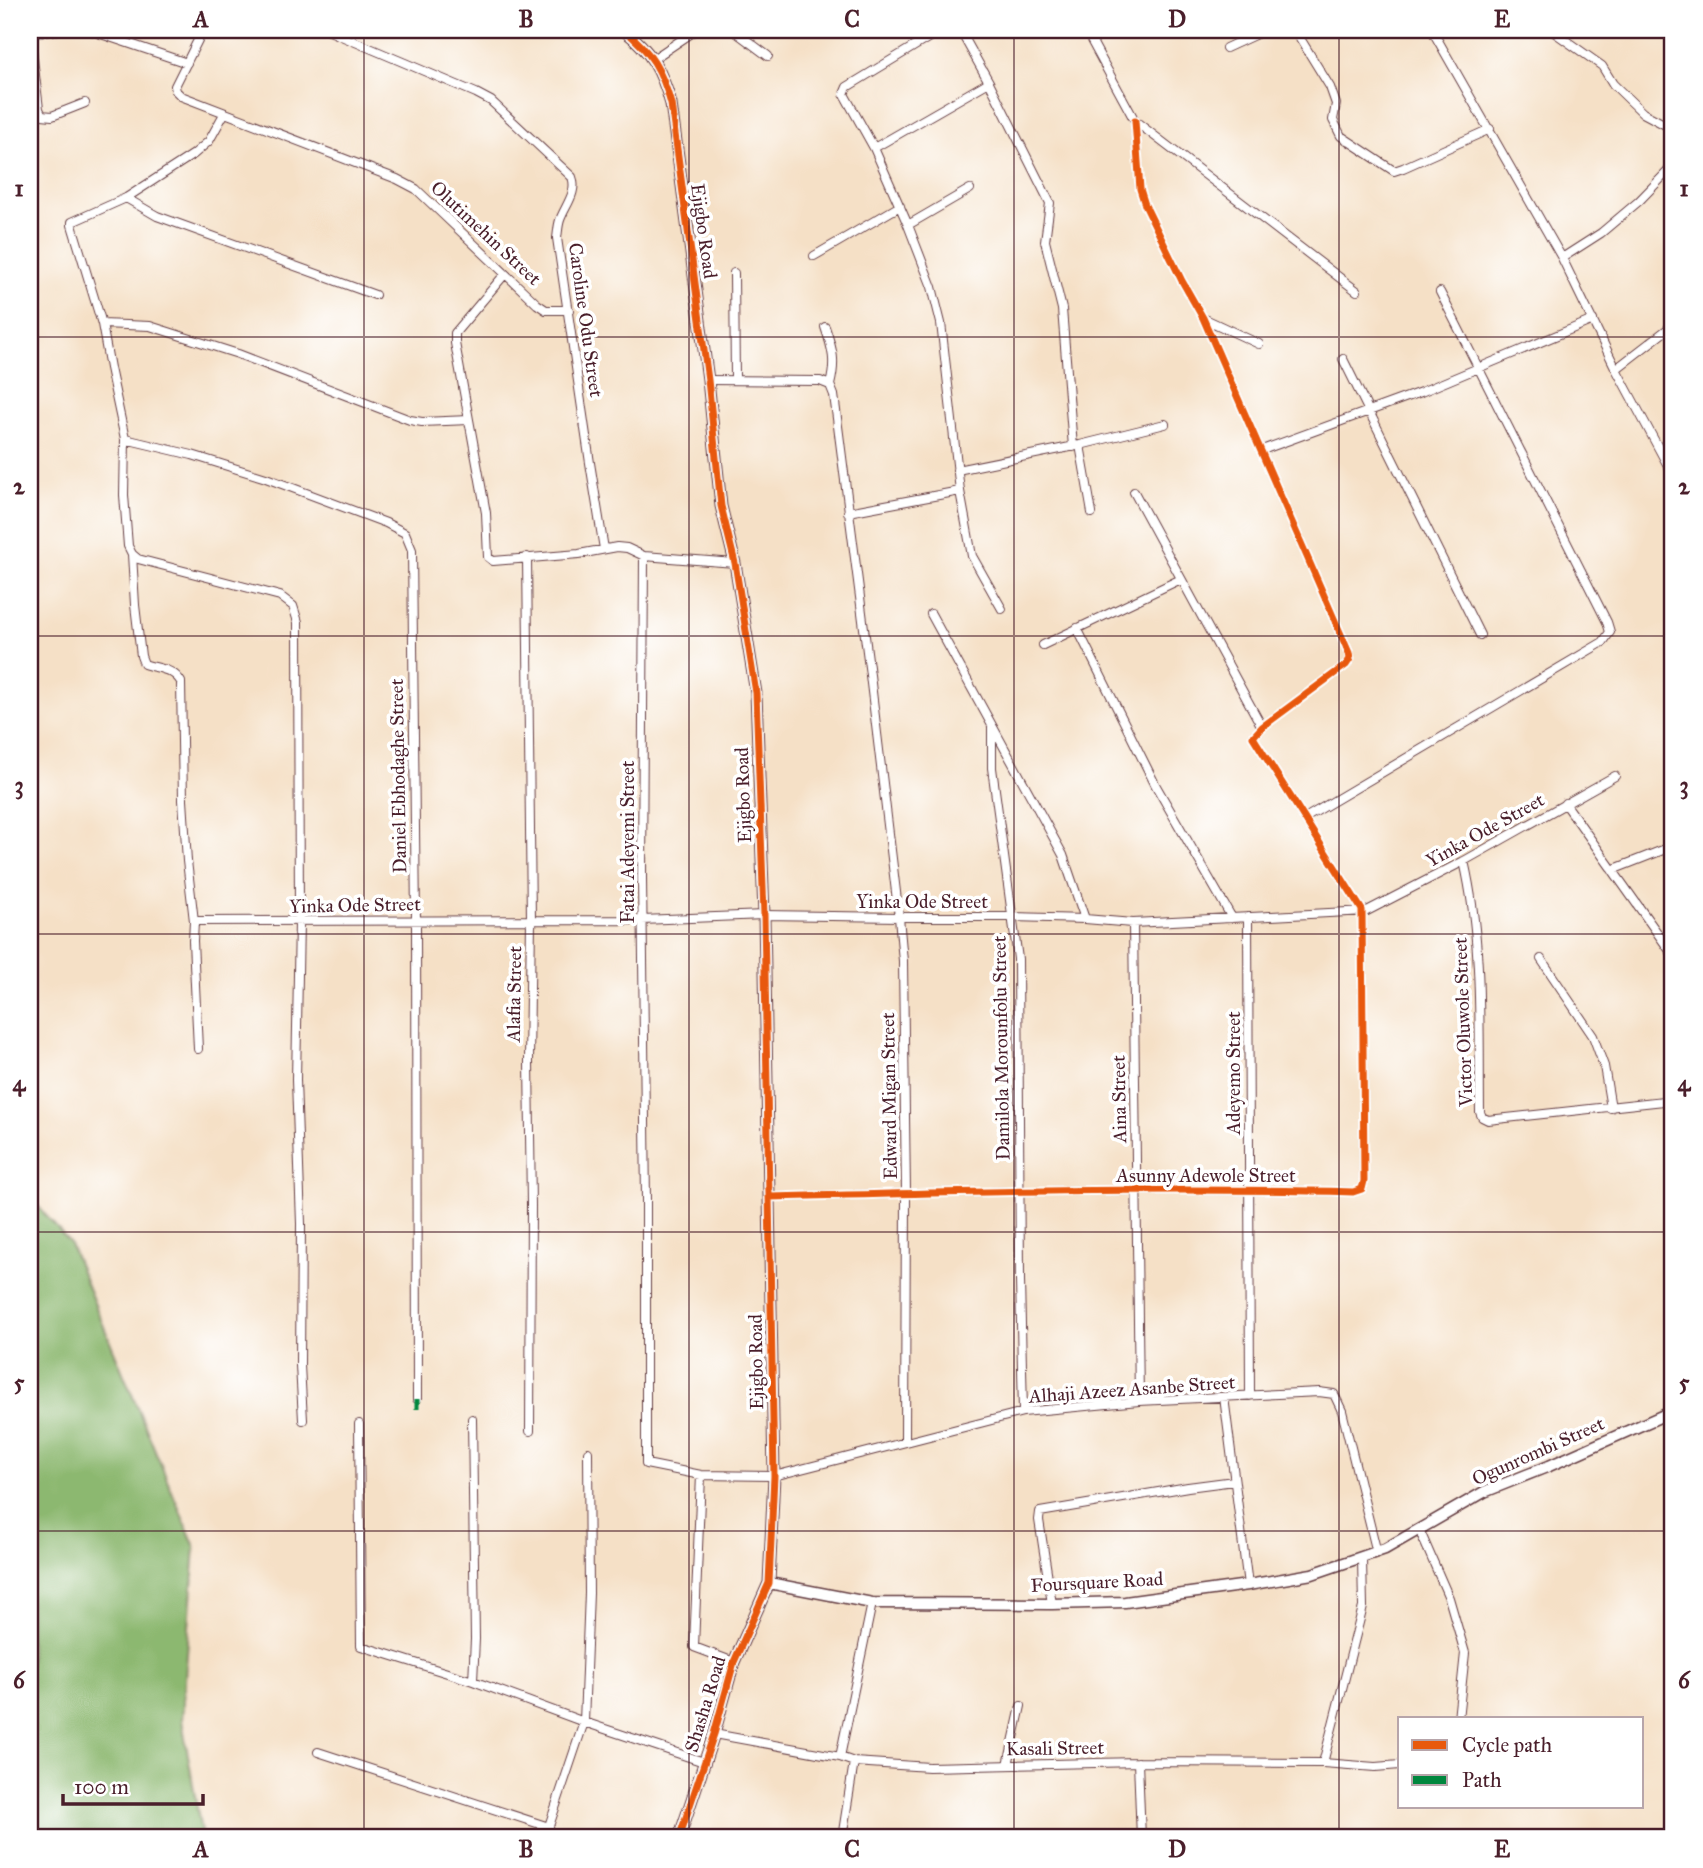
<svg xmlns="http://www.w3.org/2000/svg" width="1703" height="1868" font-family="'IM FELL Great Primer',serif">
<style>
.forest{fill:#8cb870;stroke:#6b6c4e;stroke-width:2}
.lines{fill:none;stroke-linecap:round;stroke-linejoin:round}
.minor-casing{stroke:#643c42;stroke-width:10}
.tertiary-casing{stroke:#643c42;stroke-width:13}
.minor{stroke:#fff;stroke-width:8}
.tertiary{stroke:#fff;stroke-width:10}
.quiet{stroke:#00873e;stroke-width:5;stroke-dasharray:10 5;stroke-linecap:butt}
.cycleway-casing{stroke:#fff;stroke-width:11}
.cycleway{stroke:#e8590c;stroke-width:7}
.grid{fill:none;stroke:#4a1f2b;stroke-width:2;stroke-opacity:0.55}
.labels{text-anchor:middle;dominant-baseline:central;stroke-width:7;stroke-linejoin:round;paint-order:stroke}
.street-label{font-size:19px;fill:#4a1f2b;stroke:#fff}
.neatline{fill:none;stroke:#4a1f2b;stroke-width:2.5}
.grid-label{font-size:23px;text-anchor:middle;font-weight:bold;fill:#4a1f2b}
</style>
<rect width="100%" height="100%" fill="#fff"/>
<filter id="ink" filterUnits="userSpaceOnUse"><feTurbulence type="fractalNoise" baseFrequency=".0143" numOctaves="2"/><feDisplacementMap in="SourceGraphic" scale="14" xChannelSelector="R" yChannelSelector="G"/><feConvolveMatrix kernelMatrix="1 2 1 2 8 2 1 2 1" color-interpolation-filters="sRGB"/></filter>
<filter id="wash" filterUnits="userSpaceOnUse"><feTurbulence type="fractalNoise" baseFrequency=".00686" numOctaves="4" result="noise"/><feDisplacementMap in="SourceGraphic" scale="28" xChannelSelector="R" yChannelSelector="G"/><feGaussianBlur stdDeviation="1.57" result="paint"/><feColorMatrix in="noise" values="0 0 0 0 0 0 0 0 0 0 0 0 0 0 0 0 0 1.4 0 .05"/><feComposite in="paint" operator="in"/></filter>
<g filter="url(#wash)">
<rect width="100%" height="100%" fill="#f5e0c6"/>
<path class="forest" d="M30,1197L69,1242L195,1547L182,1720L202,1838H30Z"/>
</g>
<g filter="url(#ink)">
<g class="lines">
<defs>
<path id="minor" d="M89,30L187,63
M203,30L175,86L176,91L181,96L397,179L416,189L537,304L546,310H569
M327,30L476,93L491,101L572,177C578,192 565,206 560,220C558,226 558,232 557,238L590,463L604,549
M733,30L768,56
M941,30L847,87L844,94L874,148L908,225L932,287L941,323L960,491L972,556L1002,609
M960,30L989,82L1050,203L1045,241L1062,309L1073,447
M1094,30L1090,35L1091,40L1135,121L1357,291
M1295,30L1330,87L1336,104L1333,120L1341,136L1394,171L1403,168L1490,129
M1432,30L1562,258L1616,369L1673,475
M1551,30L1602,66L1613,84L1643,113L1673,129
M30,33L39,109L42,115L52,116L85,103
M30,34L58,30
M1226,48L1265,30
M653,59L696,30
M874,148L989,82
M126,198L157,216L375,295
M908,225L970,189
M814,256L900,206
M1562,258L1601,233L1639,201L1673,166
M734,273L735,379
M505,274L455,333V343L486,513L488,557L493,561L579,554L617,547L627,548L644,556L735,563
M1203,318L1259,344
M102,324L72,225V222L126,198L194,154L209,141L224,114
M825,327C833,350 836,362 830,385
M1343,359L1480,635
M1616,369L1673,325
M708,380L820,381L830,385L834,395L870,675L899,917L903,961L906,1193L905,1442
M125,439L192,455L266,478L386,523L405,533L412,550L416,920L417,1399
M1080,445L1092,513
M1262,450L1421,392L1593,320
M957,470L1080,445L1165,424
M1134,492L1262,727
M848,512L960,491
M132,554L135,605L141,656L144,664C158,669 173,668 181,682L183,800L187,861L194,921L193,941L198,1049
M644,556L642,878L646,1201V1464L701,1475L774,1476L1023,1412L1139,1401L1319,1392L1334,1394L1342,1411L1377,1553
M527,557L531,920L529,1062L531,1205L530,1431
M931,614L1063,855L1085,919
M1077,628L1156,786L1232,918
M1043,645L1181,579
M992,727V768L1018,959L1020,1280L1023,1412
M1565,803L1673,955
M1305,818L1603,642L1610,632L1607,622L1440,292
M1464,861C1483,943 1479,1028 1480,1112L1482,1117L1488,1120L1673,1100
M1612,870L1673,846
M1248,917L1250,1396
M194,921L642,920L764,915L899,917H1013L1085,919L1133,923L1367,911L1464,861L1615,776
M1133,923L1139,1401
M1541,959L1593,1036L1604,1066L1611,1108
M770,1197C964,1192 1159,1187 1353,1192L1362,1189L1364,1181L1362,910L1253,737L1262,727L1346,665L1350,659L1349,653L1203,318L1182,281L1145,205L1140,189L1135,121
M1224,1397L1248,1585
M472,1419L475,1639L473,1681
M303,1420L300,1365L301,1224L296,1080L299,922L298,622L293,606L280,596L138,559L132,554L128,546L124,495L125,439L110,368L102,324L150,326L238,354L410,420L422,422L469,420
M359,1424L361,1646L473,1681L584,1722L704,1762
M701,1475L694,1647L734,1662
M1419,1529L1449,1598L1465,1653L1458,1719
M1052,1604L1039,1520L1040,1512L1188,1487L1234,1481
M714,1734L840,1757L854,1762L929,1767L1138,1762L1323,1763L1375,1767L1400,1765
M318,1752L549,1827
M840,1757L872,1603
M1138,1762L1141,1838
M1323,1763L1363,1607L1362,1558
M1008,1765L1021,1706
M545,1838L584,1722L589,1593L588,1452
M842,1838L854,1762"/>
<path id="tertiary" d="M624,30C651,51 662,71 671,104L708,380L721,506L735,563L756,693L764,915L774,1476L769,1583L734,1662L714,1734L679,1838
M769,1583L872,1603L1052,1604L1125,1602L1248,1585L1312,1574L1385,1549L1484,1492L1549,1466L1673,1411"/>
</defs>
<use href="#minor" class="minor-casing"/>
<use href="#tertiary" class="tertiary-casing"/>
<use href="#minor" class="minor"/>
<use href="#tertiary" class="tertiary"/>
<path class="quiet" d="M417,1399V1411"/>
<defs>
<path id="cycleway" d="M624,30C651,51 662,71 671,104L708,380L721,506L735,563L756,693L764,915L774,1476L769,1583L734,1662L714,1734L679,1838
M770,1197C964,1192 1159,1187 1353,1192L1362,1189L1364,1181L1362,910L1253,737L1262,727L1346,665L1350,659L1349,653L1203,318L1182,281L1145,205L1140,189L1135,121"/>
</defs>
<use href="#cycleway" class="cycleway-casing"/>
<use href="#cycleway" class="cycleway"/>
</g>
</g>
<path class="grid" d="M364,30V1838M689,30V1838M1014,30V1838M1339,30V1838M30,337H1673M30,636H1673M30,934H1673M30,1232H1673M30,1531H1673"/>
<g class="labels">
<g class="street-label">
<text transform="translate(704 231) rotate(82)">Ejigbo Road</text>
<text transform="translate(486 233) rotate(43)">Olutimehin Street</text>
<text transform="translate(586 320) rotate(82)">Caroline Odu Street</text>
<text transform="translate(398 776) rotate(-91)">Daniel Ebhodaghe Street</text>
<text transform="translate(743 795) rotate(-92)">Ejigbo Road</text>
<text transform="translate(1485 830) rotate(-29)">Yinka Ode Street</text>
<text transform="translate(627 842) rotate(-90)">Fatai Adeyemi Street</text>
<text x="922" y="901">Yinka Ode Street</text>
<text transform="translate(355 905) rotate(-1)">Yinka Ode Street</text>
<text transform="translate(514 994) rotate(-89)">Alafia Street</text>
<text transform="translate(1463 1022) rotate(-92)">Victor Oluwole Street</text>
<text transform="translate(1001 1048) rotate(-91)">Damilola Morounfolu Street</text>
<text transform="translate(1233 1073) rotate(-90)">Adeyemo Street</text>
<text transform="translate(889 1096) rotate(-91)">Edward Migan Street</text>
<text transform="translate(1119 1099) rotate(-91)">Aina Street</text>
<text x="1206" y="1175">Asunny Adewole Street</text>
<text transform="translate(756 1362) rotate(-91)">Ejigbo Road</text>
<text transform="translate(1132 1389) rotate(-4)">Alhaji Azeez Asanbe Street</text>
<text transform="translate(1538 1451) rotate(-24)">Ogunrombi Street</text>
<text transform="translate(1097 1582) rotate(-3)">Foursquare Road</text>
<text transform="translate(705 1704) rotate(-73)">Shasha Road</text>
<text transform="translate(1055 1748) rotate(-1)">Kasali Street</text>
</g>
</g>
<rect width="1703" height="1868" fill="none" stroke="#fff" stroke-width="77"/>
<rect x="1398" y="1717" width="245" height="91" fill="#ffffff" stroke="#b7a5aa" stroke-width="2"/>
<rect x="1412" y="1740" width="35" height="10" fill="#e8590c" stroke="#b7a5aa" stroke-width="2"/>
<text x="1462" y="1752" font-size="21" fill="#4a1f2b">Cycle path</text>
<rect x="1412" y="1775" width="35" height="10" fill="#00873e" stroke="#b7a5aa" stroke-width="2"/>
<text x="1462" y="1787" font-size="21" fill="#4a1f2b">Path</text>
<path d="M63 1794v10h140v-10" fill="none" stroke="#4a1f2b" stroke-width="3.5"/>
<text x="74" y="1794" font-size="21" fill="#4a1f2b" stroke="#ffffff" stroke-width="5" paint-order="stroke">100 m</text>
<rect x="38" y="38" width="1626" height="1791" class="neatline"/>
<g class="grid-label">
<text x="201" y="27">A</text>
<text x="526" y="27">B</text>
<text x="852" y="27">C</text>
<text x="1177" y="27">D</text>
<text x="1502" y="27">E</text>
<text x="19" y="196">1</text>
<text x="1684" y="196">1</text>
<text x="19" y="494">2</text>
<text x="1684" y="494">2</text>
<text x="19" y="793">3</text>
<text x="1684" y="793">3</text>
<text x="19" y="1091">4</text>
<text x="1684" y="1091">4</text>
<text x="19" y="1390">5</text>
<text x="1684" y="1390">5</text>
<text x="19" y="1688">6</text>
<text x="1684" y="1688">6</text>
<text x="201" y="1857">A</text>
<text x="526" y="1857">B</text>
<text x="852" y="1857">C</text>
<text x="1177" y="1857">D</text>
<text x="1502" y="1857">E</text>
</g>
</svg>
